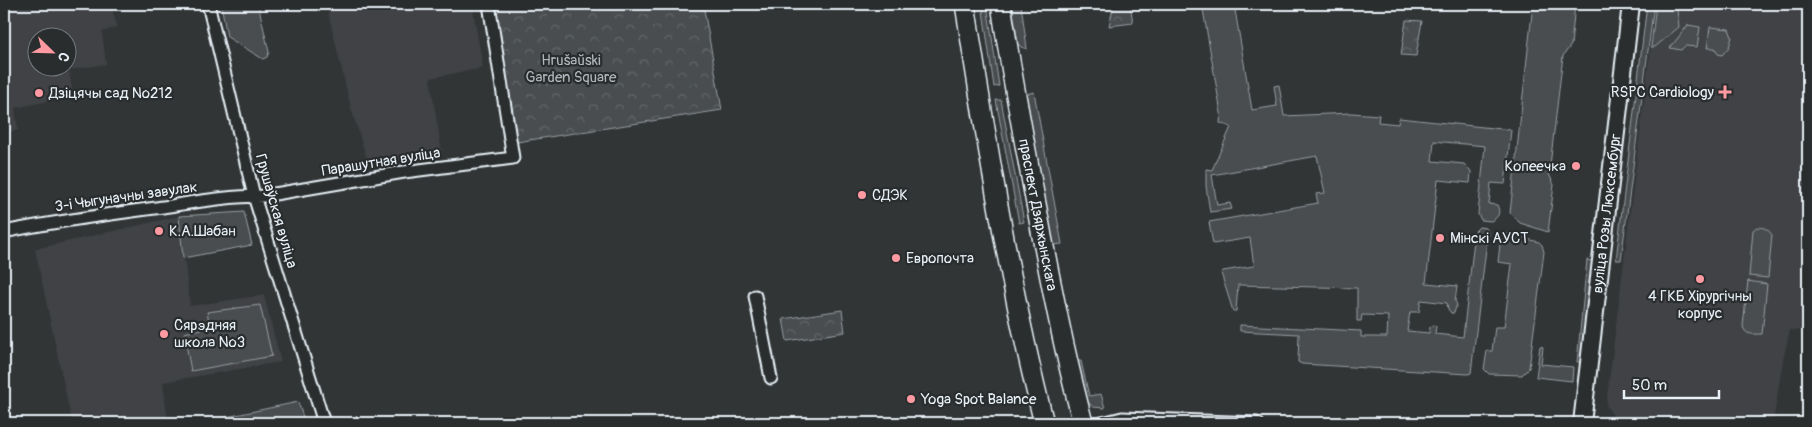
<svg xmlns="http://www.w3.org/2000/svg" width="1812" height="427" font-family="Pangolin,sans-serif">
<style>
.built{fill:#3f4244;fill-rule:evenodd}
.grass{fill:#494d4f;stroke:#989fa4}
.park{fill:url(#park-crowns);stroke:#989fa4}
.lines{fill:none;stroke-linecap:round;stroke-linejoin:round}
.street-casing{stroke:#e8f1f8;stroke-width:15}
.secondary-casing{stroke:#e8f1f8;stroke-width:20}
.primary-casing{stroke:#e8f1f8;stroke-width:22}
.street{stroke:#2a2d2e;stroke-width:11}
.secondary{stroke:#2a2d2e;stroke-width:16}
.primary{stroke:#2a2d2e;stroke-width:19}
.poi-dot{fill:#ff9aa2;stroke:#2a2d2e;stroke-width:2}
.labels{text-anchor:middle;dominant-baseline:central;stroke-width:4.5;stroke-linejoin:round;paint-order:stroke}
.park-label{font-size:15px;fill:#b0b8bd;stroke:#2a2d2e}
.poi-label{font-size:15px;fill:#e8f1f8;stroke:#2a2d2e;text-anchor:start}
.street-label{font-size:15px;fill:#e8f1f8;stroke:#2a2d2e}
</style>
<defs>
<pattern id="park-crowns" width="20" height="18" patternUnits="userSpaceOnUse" patternTransform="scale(1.25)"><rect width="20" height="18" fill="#494d4f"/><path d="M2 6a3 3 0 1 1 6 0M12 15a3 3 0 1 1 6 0" fill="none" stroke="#636769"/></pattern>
</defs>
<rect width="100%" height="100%" fill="#323536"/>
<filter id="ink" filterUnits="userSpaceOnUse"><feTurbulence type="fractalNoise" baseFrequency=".02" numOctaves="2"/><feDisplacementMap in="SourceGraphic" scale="10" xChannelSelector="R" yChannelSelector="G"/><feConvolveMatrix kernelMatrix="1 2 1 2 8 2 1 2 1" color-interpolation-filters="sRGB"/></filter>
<g filter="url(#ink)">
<path class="built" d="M4,4H111L117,27L102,32L106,64L69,70L73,96L15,108L18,130L4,133ZM38,38H68V68H38Z
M326,4H472L483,68L430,78L442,153L369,166L351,108Z
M1656,4H1808V331L1790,330L1783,360L1773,423H1638L1620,422L1614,417L1606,405Z
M179,216L190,306L264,295L281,362L163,382L168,423H72L35,249Z"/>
<path class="grass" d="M221,4H258L269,52L267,57L263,59L227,37Z
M982,4H987L999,86L994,87Z
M1012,4H1021L1027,49L1021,47L1018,44Z
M1202,4H1234L1252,110L1277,106L1274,86L1279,85L1284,116L1351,113L1379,115L1378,122L1398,124L1399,118L1511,130L1505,184L1491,183L1489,204L1497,205C1501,213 1498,218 1491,221L1481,220L1478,214L1485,146L1434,141L1432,161L1464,164L1471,171L1470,183L1438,180L1426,283L1457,286L1455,302L1457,304L1454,313H1451L1448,309L1447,303L1421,300L1419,312H1410L1407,331L1429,333L1430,327L1434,325L1436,326L1435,334L1463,337L1475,231L1479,227L1486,228L1488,232L1471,373L1468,374L1302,364L1298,362L1299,334L1240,331V325L1361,331V337H1387L1388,316L1362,315L1361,321H1357V288L1238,285L1236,311H1233L1221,273L1223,271L1254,266L1250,238L1213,244L1209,222L1318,203L1316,194L1325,193L1317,156L1212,175L1217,205L1230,203L1232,209L1210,212L1206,186V169L1212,170L1231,127L1220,123L1221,113Z
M1533,4H1575L1571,45L1563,56L1549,174L1554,185L1548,232L1520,223L1510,213Z
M1647,4H1654L1621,260H1616Z
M1656,4H1680L1677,10L1679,27L1655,47H1651Z
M1688,25L1700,27L1697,47L1685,46L1681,50L1670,48Z
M1710,27L1729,29L1732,37L1729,47L1722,55L1718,54L1715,48H1707Z
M1034,92L1062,244L1053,245L1026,94Z
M996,100H1001L1024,222L1019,223Z
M244,212L252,245L183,258L179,216Z
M1757,227C1764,227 1768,229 1772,235L1768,278L1749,276L1753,230Z
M1503,233L1539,242L1542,245L1544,252L1529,368L1522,375L1489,374L1484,369L1487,351H1492L1495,327H1504L1512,264L1498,262L1501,235Z
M1587,260L1592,261L1581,362H1577Z
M1748,281L1767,284L1762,334C1753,334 1745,336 1743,326Z
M260,305L272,356L191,371L184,333L210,327L207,312Z
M1540,346L1543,347L1541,364L1573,367L1572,381L1536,377Z
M1078,361H1081L1089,396L1101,394L1105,408L1093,407L1088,402Z
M298,402L305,423H198Z"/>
<path class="park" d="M496,4H703L722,110L517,142Z
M1114,4H1130L1133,23L1109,26Z
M1406,20L1422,21L1416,56L1401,55Z
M842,310L845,332L787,341L783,319Z"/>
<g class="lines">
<defs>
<path id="street" d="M208,4L254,196L324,423
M4,232C56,221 110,214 163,207C196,202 229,196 263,196L404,172L513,158L489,4
M755,296L771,378
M1102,423L1122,418L1257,423"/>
<g id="secondary">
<path id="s1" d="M1582,423L1631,4"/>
</g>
<g id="primary">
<path d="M965,4C987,144 1009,285 1044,423"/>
<path id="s2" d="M1001,4C1011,72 1024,141 1037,209C1050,281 1064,352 1083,423"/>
</g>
</defs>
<use href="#street" class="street-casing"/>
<use href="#secondary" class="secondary-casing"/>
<use href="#primary" class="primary-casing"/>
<use href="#street" class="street"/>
<use href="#secondary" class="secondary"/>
<use href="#primary" class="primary"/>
</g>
</g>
<g class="poi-dot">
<path d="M1722.5 84.5h5v5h5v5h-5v5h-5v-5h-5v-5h5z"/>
<circle cx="39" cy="93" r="5"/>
<circle cx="1576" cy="166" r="5"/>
<circle cx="862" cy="195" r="5"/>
<circle cx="159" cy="231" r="5"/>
<circle cx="1440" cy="238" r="5"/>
<circle cx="896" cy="258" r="5"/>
<circle cx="1700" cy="279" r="5"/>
<circle cx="164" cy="334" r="5"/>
<circle cx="911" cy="399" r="5"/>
</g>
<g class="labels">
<g class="park-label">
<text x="571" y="60">Hrušaŭski<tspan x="571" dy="17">Garden Square</tspan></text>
</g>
<g class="poi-label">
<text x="1714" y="92" text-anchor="end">RSPC Cardiology</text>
<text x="49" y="93">Дзіцячы сад №212</text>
<text x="1566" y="166" text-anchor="end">Копеечка</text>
<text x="872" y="195">СДЭК</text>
<text x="169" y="231">К.А.Шабан</text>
<text x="1450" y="238">Мінскі АУСТ</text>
<text x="906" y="258">Европочта</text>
<text x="1700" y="296" text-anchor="middle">4 ГКБ Хірургічны<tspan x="1700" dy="17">корпус</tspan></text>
<text x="174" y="325">Сярэдняя<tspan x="174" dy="17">школа №3</tspan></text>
<text x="921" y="399">Yoga Spot Balance</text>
</g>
<g class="street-label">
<text transform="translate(381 162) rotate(-9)">Парашутная вуліца</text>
<text transform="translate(126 197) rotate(-8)">3-і Чыгуначны завулак</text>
<text transform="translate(276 211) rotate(74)">Грушаўская вуліца</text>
<text stroke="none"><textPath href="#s2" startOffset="214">праспект Дзяржынскага</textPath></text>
<text stroke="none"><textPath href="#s1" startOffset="211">вуліца Розы Люксембург</textPath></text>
</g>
</g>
<rect width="1812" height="427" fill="none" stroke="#2a2d2e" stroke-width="20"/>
<rect x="10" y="10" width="1792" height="407" fill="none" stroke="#e8f1f8" stroke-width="2" filter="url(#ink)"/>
<g transform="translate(52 52) rotate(113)"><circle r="24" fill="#2a2d2e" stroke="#767b7f"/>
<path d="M0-4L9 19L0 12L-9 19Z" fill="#ff9aa2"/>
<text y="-8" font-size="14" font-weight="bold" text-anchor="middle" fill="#e8f1f8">С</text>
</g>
<path d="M1624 390v8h95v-8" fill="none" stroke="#e8f1f8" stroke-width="2.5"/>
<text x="1632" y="390" font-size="15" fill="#e8f1f8" stroke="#2a2d2e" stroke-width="4" paint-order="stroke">50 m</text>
</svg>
